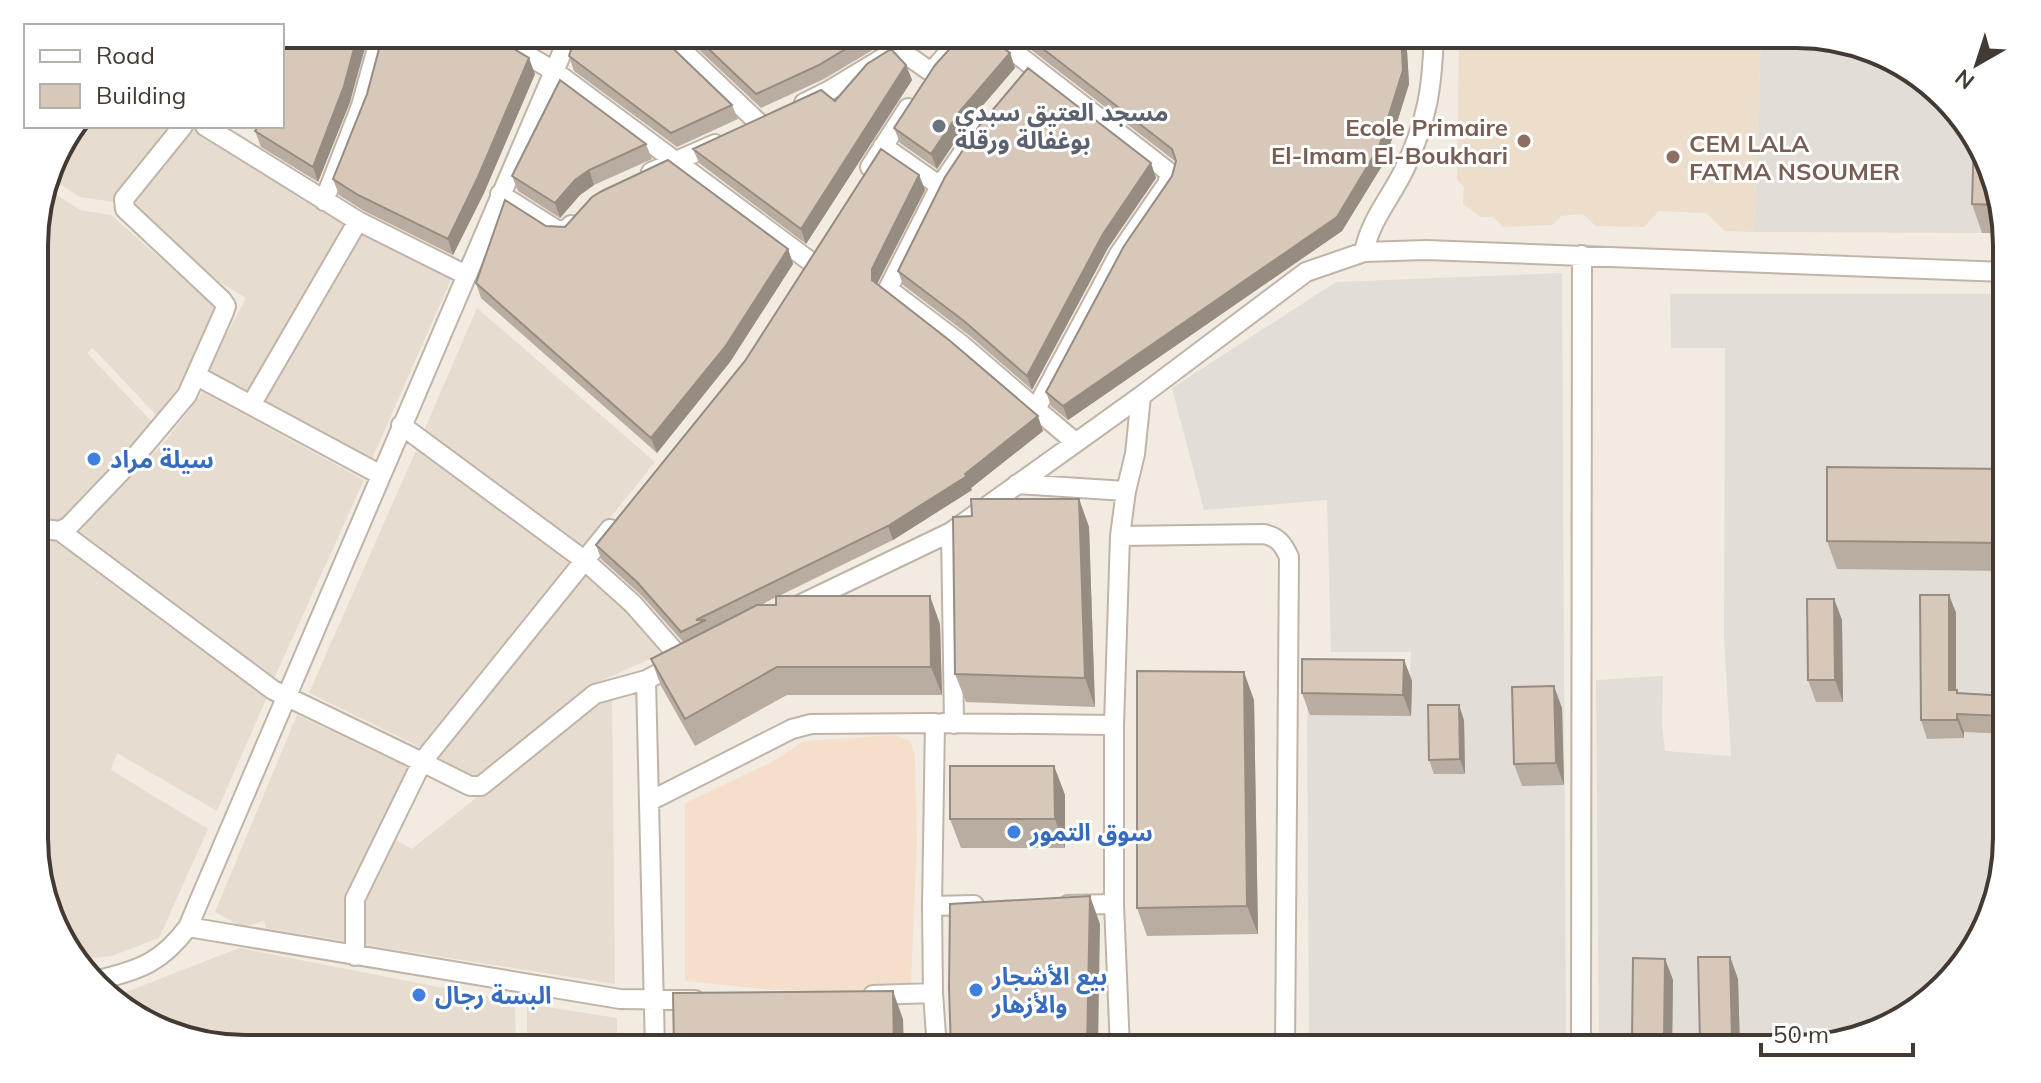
<svg xmlns="http://www.w3.org/2000/svg" width="2041" height="1083" font-family="Mulish,'Noto Sans Arabic',sans-serif">
<style>
.residential{fill:#e6dcd0}
.commercial{fill:#f5dfcb}
.industrial{fill:#e3ddd7}
.education{fill:#ecdecb}
.lines{fill:none;stroke-linecap:round;stroke-linejoin:round}
.street-casing{stroke:#c0b4a8;stroke-width:22}
.street{stroke:#fff;stroke-width:18}
.wall{fill:#b9aca0;fill-rule:evenodd}
.shaded-wall{fill:#968c82}
.building{fill:#d7c8ba;stroke:#968c82;stroke-width:2}
.worship-dot{fill:#6b7280;stroke:#fff;stroke-width:3}
.education-dot{fill:#8d6e63;stroke:#fff;stroke-width:3}
.shop-dot{fill:#3f7fe0;stroke:#fff;stroke-width:3}
.labels{text-anchor:middle;dominant-baseline:central;stroke-width:6;stroke-linejoin:round;paint-order:stroke}
.worship-label{font-size:24px;font-weight:bold;fill:#5b616d;stroke:#fff;text-anchor:start}
.education-label{font-size:24px;font-weight:bold;fill:#785e54;stroke:#fff;text-anchor:end}
.shop-label{font-size:24px;font-weight:bold;fill:#366cbe;stroke:#fff;text-anchor:start}
.rim{fill:none;stroke:#433b33;stroke-width:4}
</style>
<rect width="100%" height="100%" fill="#f2ebe2"/>
<path class="residential" d="M76,126H175L114,202L80,197L49,177L56,151Z
M195,128L351,225L250,398L206,373L246,298L195,267L197,262L131,206Z
M46,188L80,210L111,215L216,307L179,391L157,416L93,348L87,353L152,422L81,501L61,519L36,522L34,231Z
M358,231L453,275L371,461L260,403Z
M477,308L655,462L585,549L423,433Z
M203,392L364,480L273,681L75,531L163,444Z
M417,448L572,560L420,747L309,693Z
M35,535L58,538L268,695L217,811L117,753L111,770L208,829L159,938L112,956L75,960L70,955L36,866Z
M586,574L629,609L665,652L603,680L476,778L434,759Z
M612,699L615,984L360,944L361,902L394,839L412,849L586,710Z
M297,715L411,769L348,893L345,941L266,928L264,921L242,927L215,912Z
M239,948L515,1002L516,1049H245L151,1027L116,996Z
M527,1004L617,1018V1049H527Z"/>
<path class="commercial" d="M894,735L910,741L915,755L917,843L911,985L850,992L761,989L685,981V803L772,762L804,741Z"/>
<path class="industrial" d="M1761,34H1796L1890,56L1971,128L1984,162L1982,233L1754,232Z
M1562,273L1566,1049H1309L1307,680L1410,678L1411,652H1331L1327,500L1204,510L1172,388L1336,282Z
M1670,294H2005L2007,838L1985,932L1913,1014L1809,1049H1599L1596,680L1663,676L1662,727L1665,751L1731,756L1724,639L1725,348H1671Z"/>
<path class="education" d="M1459,34H1761L1754,232L1725,231L1706,213L1659,211L1644,227L1596,226L1583,214L1561,216L1552,225L1504,227L1493,217H1481L1463,204L1464,187L1457,180Z"/>
<g class="lines">
<defs>
<path id="street" d="M491,34L554,71L811,262
M665,34L760,124
M877,34L931,72L965,34
M991,34L1170,173L1167,184L1119,254L1036,409L1075,442
M804,103L830,90L898,49
M205,126L358,221L466,275
M883,146L940,186L979,129
M870,167L908,108
M651,172L715,144
M940,186L888,289L962,345L1036,409
M500,194L557,230H566L571,225
M324,201L361,106L381,34
M1364,252C1370,220 1392,196 1405,168C1428,118 1432,88 1434,34
M197,376L379,474
M251,405L358,221
M401,425L584,560L633,604L683,661
M1017,484L1126,491
M35,528L60,531L69,526L134,458L187,395L224,312L226,306L222,300L125,209L124,199L183,126
M60,531L273,690L422,762L610,529
M951,532L954,724
M1120,536L1264,534C1278,537 1283,544 1289,557L1285,1049
M799,605L951,532L1141,396
M942,723L1114,725
M650,801L792,729L811,724L935,723L932,906
M1114,904L1120,1049
M1068,905L1114,904V725L1120,536L1126,491L1135,454L1141,396L1306,272L1364,252L1426,250L2005,272
M188,927L620,999L695,1000
M355,956V899L422,762L470,786H481L595,694L646,680
M98,980C140,970 162,962 188,927L570,34
M933,993L937,1049
M873,995L933,993L932,906L974,905
M655,1049L646,680L679,663
M1581,1049L1582,255"/>
</defs>
<use href="#street" class="street-casing"/>
<use href="#street" class="street"/>
</g>
<path class="wall" d="M515,34H549L542,50Z
M682,34H871L876,48L824,79L761,108Z
M898,34H914L905,39Z
M1011,34H1406L1409,84L1385,161L1342,231L1068,420L1051,406L1046,392L1172,176L1176,162Z
M1010,53L1015,68L966,125L937,169L900,143L894,128Z
M569,56L732,105L738,119L677,147L574,71Z
M906,65L912,80L806,244L699,163L693,149L835,101Z
M535,74L484,193L453,255L364,211L339,195L333,179L367,94Z
M350,102L318,182L261,147L255,131Z
M1974,135L2005,218V233H1982L1972,204Z
M646,144L652,159L594,185L580,195L560,218L518,191L512,176Z
M1151,163L1156,178L1108,248L1032,390L970,336L903,285L898,271Z
M919,175L925,190L877,284L1043,431L971,488L972,490L893,540L779,596L940,624L942,695H787L695,746L661,686L651,659L683,642L642,596L601,559L596,545ZM776,597V605H761Z
M546,226L565,227L788,249L793,264L730,362L657,453L481,298L476,283Z
M2006,469V571L1837,569L1827,541Z
M1079,499L1089,527L1095,707L966,702L955,674L972,516Z
M1949,595L1956,613V690H1957L1958,693L2007,696V734L1964,732V738L1927,739L1921,720Z
M1834,599L1842,620L1843,702H1816L1808,680Z
M1404,660L1412,681L1411,716L1310,715L1302,693Z
M1254,700L1258,934L1147,936L1137,908Z
M1562,708L1564,785L1522,786L1514,764Z
M1464,720L1465,774H1434L1429,760Z
M1054,766L1065,795V848H961L950,819Z
M1730,957L1738,979L1740,1049H1702L1700,1041Z
M1665,959L1673,980L1672,1049H1635L1632,1040Z"/>
<path class="shaded-wall" d="M358,34H369L350,102L318,182L313,167Z
M536,34H549L542,50Z
M1401,34H1406L1409,84L1385,161L1342,231L1068,420L1063,406Z
M1010,53L1015,68L966,125L937,169L931,154L960,111Z
M529,58L535,74L484,193L453,255L448,239Z
M906,65L912,80L806,244L801,229Z
M1151,163L1156,178L1108,248L1032,390L1027,376L1103,234Z
M589,170L594,185L580,195L560,218L555,203L575,180Z
M919,175L925,190L877,284L872,280V269Z
M788,249L793,264L730,362L657,453L651,438Z
M1038,416L1043,431L971,488L972,490L893,540L888,526L965,474Z
M1079,499L1089,527L1095,707L1085,678Z
M1949,595L1956,613V708L1949,690Z
M930,596L940,624L942,695L931,667Z
M1834,599L1842,620L1843,702L1835,680Z
M1404,660L1412,681L1411,716L1403,695Z
M1244,672L1254,700L1258,934L1247,906Z
M1554,686L1562,708L1564,785L1556,763Z
M1459,705L1464,720L1465,774L1460,759Z
M1957,714L1964,732V738L1957,720Z
M1054,766L1065,795V848L1055,819Z
M1090,896L1100,924L1098,1049H1087Z
M1730,957L1738,979L1740,1049H1735L1732,1040Z
M1665,959L1673,980L1672,1049H1667L1664,1040Z
M893,991L903,1019L904,1049H894Z"/>
<path class="building" d="M282,34H358L344,86L313,167L255,131L259,126H282Z
M383,34H489L529,58L478,177L448,239L358,195L333,179L367,94Z
M576,34H658L732,105L671,133L569,56Z
M693,34H870L819,65L756,94Z
M963,34H985L1010,53L960,111L931,154L894,128L935,65Z
M1024,34H1401L1403,70L1379,147L1337,217L1063,406L1046,392L1124,246L1172,176L1176,161L1172,149Z
M891,49L906,65L801,229L693,149L821,90L835,101L867,64Z
M1028,68L1151,163L1103,234L1027,376L964,321L898,271L945,177L979,126Z
M560,80L646,144L589,170L575,180L555,203L512,176Z
M1974,135L2000,205L1972,204Z
M881,149L919,175L872,269V280L949,340L1038,416L965,474L967,476L888,526L696,620H706L681,632L637,582L596,545L745,361Z
M668,160L788,249L725,347L651,438L476,283L505,200L546,226L565,227L592,197L602,191Z
M1827,467L2006,469V543L1827,541Z
M971,499H1079L1085,678L955,674L953,517L972,516Z
M1920,595H1949V690H1957V693L2007,696L2006,716L1957,714V720H1921Z
M776,596H930L931,667H777L685,719L651,659L757,605H776Z
M1807,599H1834L1835,680H1808Z
M1302,659L1404,660L1403,695L1302,693Z
M1137,671L1244,672L1247,906L1137,908Z
M1554,686L1556,763L1514,764L1512,687Z
M1428,705H1459L1460,759L1429,760Z
M950,766H1054L1055,819H950Z
M1090,896L1087,1049H951L949,988L950,904Z
M1698,957H1730L1732,1040L1700,1041Z
M1633,958L1665,959L1664,1040H1632Z
M893,991L894,1049H674L673,993Z"/>
<circle class="worship-dot" cx="939" cy="126" r="8"/>
<g class="education-dot">
<circle cx="1524" cy="141" r="8"/>
<circle cx="1673" cy="157" r="8"/>
</g>
<g class="shop-dot">
<circle cx="94" cy="459" r="8"/>
<circle cx="1014" cy="832" r="8"/>
<circle cx="976" cy="990" r="8"/>
<circle cx="419" cy="995" r="8"/>
</g>
<g class="labels">
<g class="worship-label">
<text x="955" y="112">مسجد العتيق سبدي<tspan x="955" dy="28">بوغفالة ورقلة</tspan></text>
</g>
<g class="education-label">
<text x="1508" y="127">Ecole Primaire<tspan x="1508" dy="28">El-Imam El-Boukhari</tspan></text>
<text x="1689" y="143" text-anchor="start">CEM LALA<tspan x="1689" dy="28">FATMA NSOUMER</tspan></text>
</g>
<g class="shop-label">
<text x="110" y="459">سيلة مراد</text>
<text x="1030" y="832">سوق التمور</text>
<text x="992" y="976">بيع الأشجار<tspan x="992" dy="28">والأزهار</tspan></text>
<text x="435" y="995">البسة رجال</text>
</g>
</g>
<path d="M0 0H2041V1083H0ZM245 48H1796A197 197 0 0 1 1993 245V838A197 197 0 0 1 1796 1035H245A197 197 0 0 1 48 838V245A197 197 0 0 1 245 48Z" fill="#fff" fill-rule="evenodd"/>
<path class="rim" d="M245 48H1796A197 197 0 0 1 1993 245V838A197 197 0 0 1 1796 1035H245A197 197 0 0 1 48 838V245A197 197 0 0 1 245 48Z"/>
<rect x="24" y="24" width="260" height="104" fill="#ffffff" stroke="#b4b1ad" stroke-width="2"/>
<rect x="40" y="50" width="40" height="12" fill="#ffffff" stroke="#b4b1ad" stroke-width="2"/>
<text x="96" y="64" font-size="24" fill="#433b33">Road</text>
<rect x="40" y="84" width="40" height="24" fill="#d7c8ba" stroke="#b4b1ad" stroke-width="2"/>
<text x="96" y="104" font-size="24" fill="#433b33">Building</text>
<g transform="translate(1977 64) rotate(219)" stroke="#ffffff" stroke-width="6" paint-order="stroke">
<path d="M0-6L14 30L0 20L-14 30Z" fill="#433b33"/>
<text y="-12" font-size="22" font-weight="bold" text-anchor="middle" fill="#433b33">N</text>
</g>
<path d="M1761 1043v12h152v-12" fill="none" stroke="#433b33" stroke-width="4"/>
<text x="1773" y="1043" font-size="24" fill="#433b33" stroke="#ffffff" stroke-width="6" paint-order="stroke">50 m</text>
</svg>
